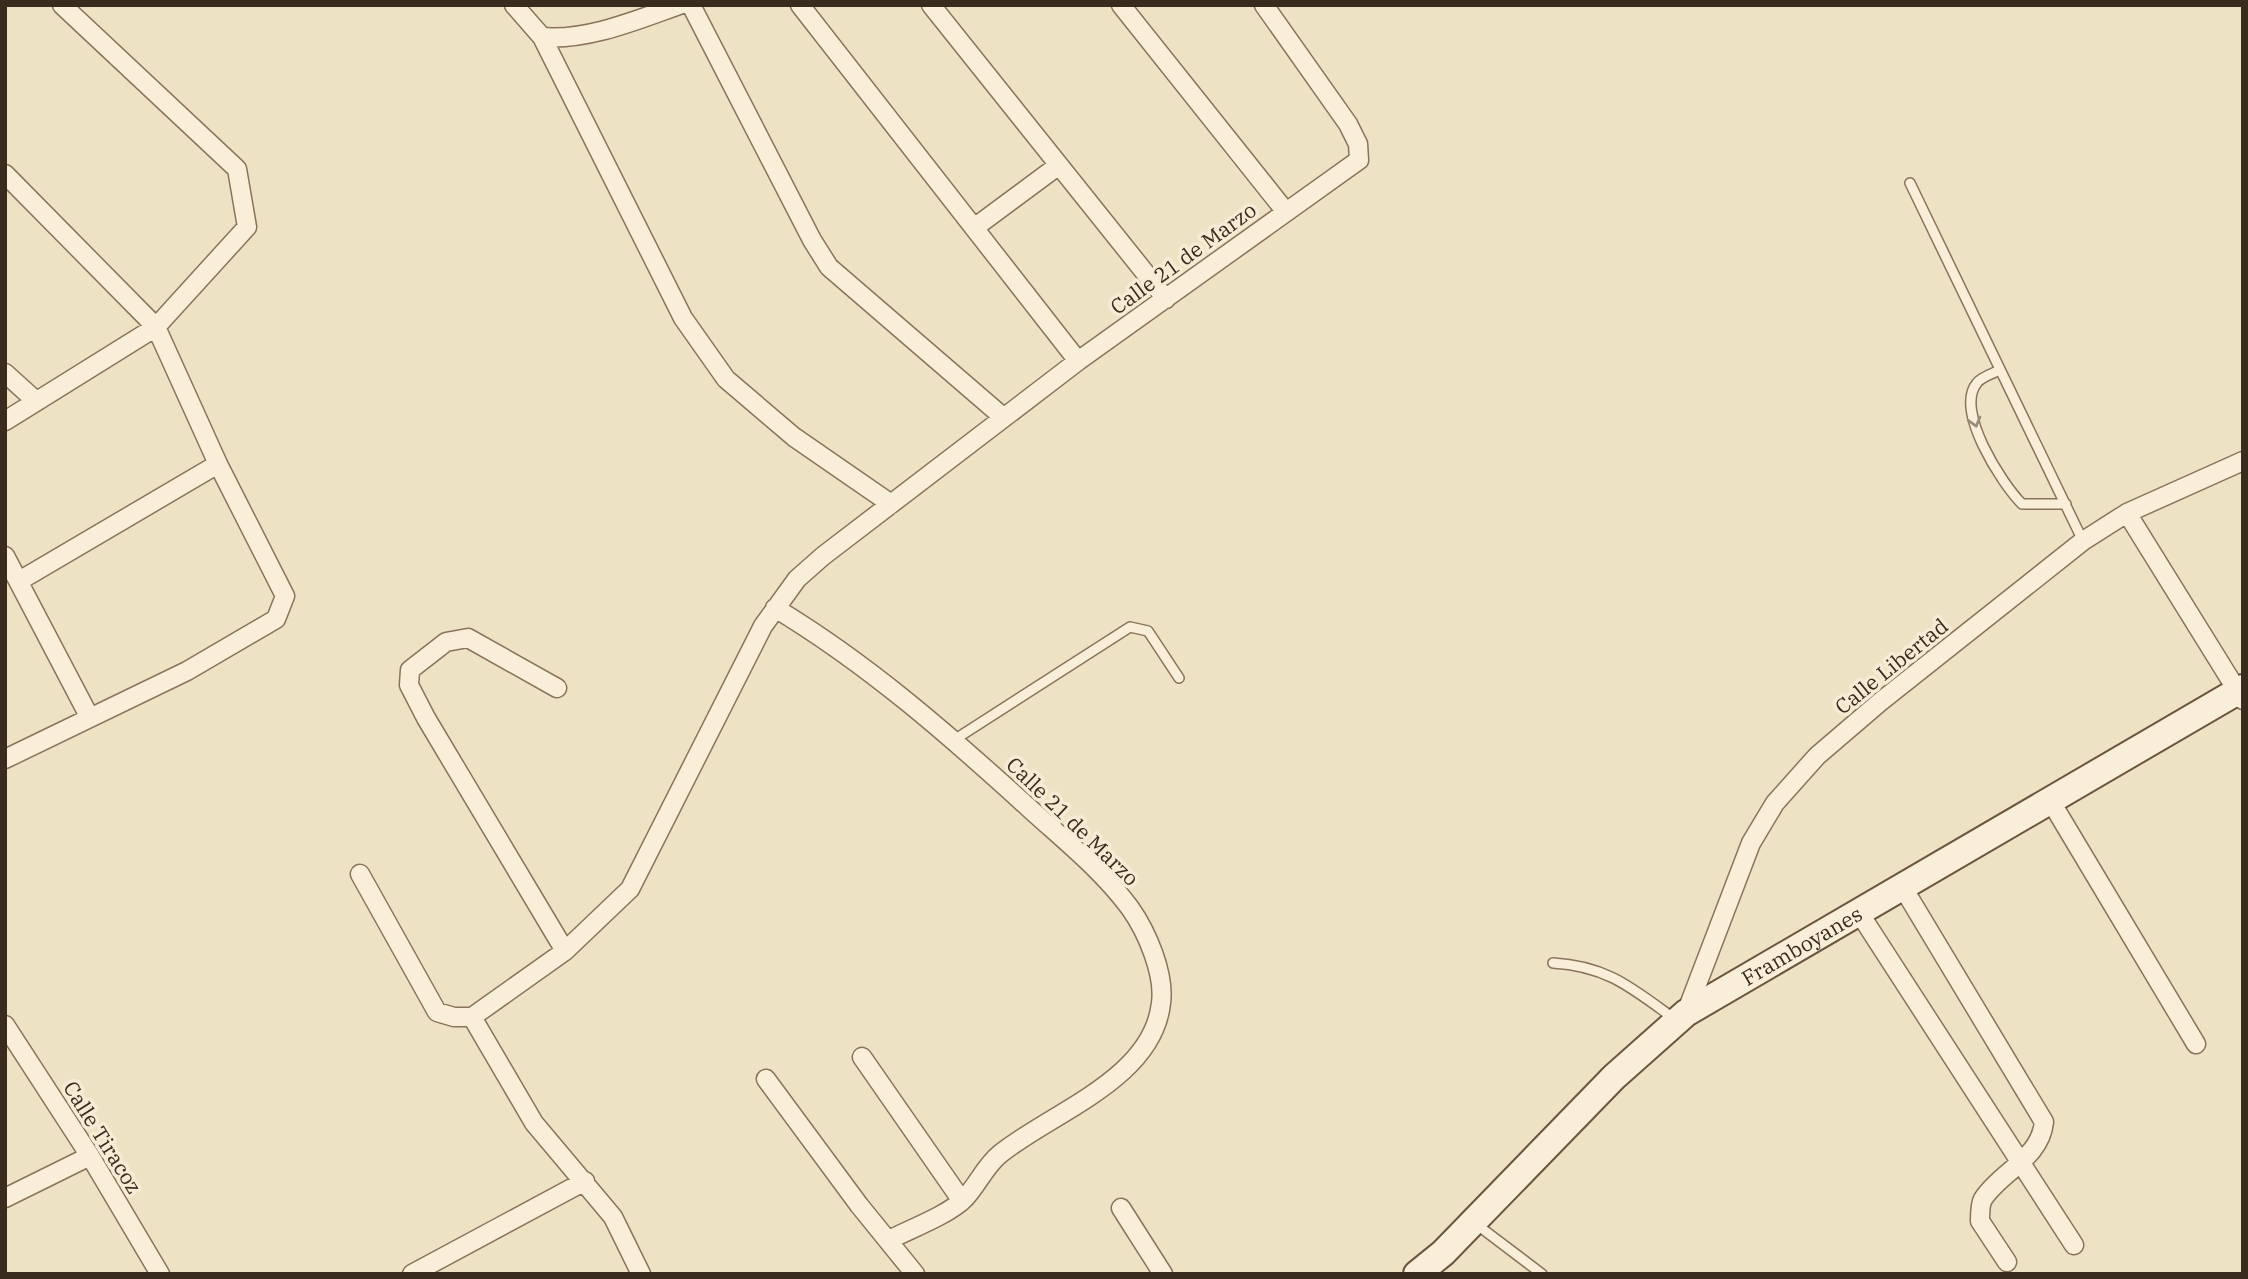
<svg xmlns="http://www.w3.org/2000/svg" width="2248" height="1279" font-family="'IBM Plex Serif',serif">
<style>
.lines{fill:none;stroke-linecap:round;stroke-linejoin:round}
.service-casing{stroke:#89745b;stroke-width:12}
.minor-casing{stroke:#89745b;stroke-width:21}
.secondary-casing{stroke:#6b553e;stroke-width:30}
.service{stroke:#f9efd8;stroke-width:9}
.minor{stroke:#f9efd8;stroke-width:18}
.secondary{stroke:#f9efd8;stroke-width:26}
.oneway{stroke:#998e7c}
.labels{text-anchor:middle;dominant-baseline:central;stroke-width:7;stroke-linejoin:round;paint-order:stroke}
.street-label{font-size:21px;fill:#392c1f;stroke:#f6ecd4}
</style>
<rect width="100%" height="100%" fill="#eee2c5"/>
<g class="lines">
<defs>
<path id="service" d="M1910,183L2083,541
M2000,370C1994,373 1981,377 1977,383C1954,410 2002,484 2022,504H2066
M954,740L1130,627L1148,631L1179,678
M1553,963C1608,966 1633,989 1676,1020
M1476,1224L1542,1274"/>
<path id="minor" d="M514,5L542,37C587,41 637,20 679,5
M691,5L812,240L829,267L1003,417
M800,5L1078,361
M931,5L1166,299
M1121,5L1286,212
M542,37L683,318L726,379L794,437L891,504
M5,174L156,327L218,464L285,596L276,619L187,671L5,759
M974,228L1059,165
M5,373L36,401
M5,421L156,327L247,227L237,169L62,5
M2127,513L2243,700
M5,556L90,718
M19,581L218,464
M775,608C868,664 949,735 1029,808C1064,840 1102,870 1130,908C1147,932 1165,974 1161,1003C1153,1079 1052,1112 1000,1154C985,1166 977,1186 964,1199C948,1215 910,1229 889,1240
M557,688L468,638L446,642L410,670L409,685L426,718L565,951
M2050,800L2196,1044
M360,874L437,1012L454,1017H472
M1902,886L2044,1122C2040,1159 2001,1171 1983,1199C1980,1204 1980,1214 1980,1221L2007,1262
M1858,911L2074,1245
M1686,1013L1751,843L1775,803L1817,756L1880,702L2083,541L2127,513L2243,461
M472,1017L565,951L630,889L763,626L797,579L823,556L1078,361L1359,160L1358,144L1348,124L1264,5
M472,1017L534,1123L613,1217L641,1274
M5,1025L90,1156L160,1274
M862,1057L962,1201
M766,1079L859,1205L915,1274
M5,1198L90,1156
M1121,1208L1163,1274
M412,1274L585,1181"/>
<g id="secondary">
<path id="s1" d="M1417,1274L1443,1253L1614,1077L1686,1013L2243,688"/>
</g>
</defs>
<use href="#service" class="service-casing"/>
<use href="#minor" class="minor-casing"/>
<use href="#secondary" class="secondary-casing"/>
<use href="#service" class="service"/>
<use href="#minor" class="minor"/>
<use href="#secondary" class="secondary"/>
</g>
<defs><path id="oneway-chevron" d="M-2-3.5L2.5 0L-2 3.5" fill="none" stroke-width="1.6" stroke-linecap="round" stroke-linejoin="round" transform="scale(1.75)"/></defs>
<use class="oneway" href="#oneway-chevron" transform="translate(1975 422) rotate(74)"/>
<g class="labels">
<g class="street-label">
<text transform="translate(1183 258) rotate(-36)">Calle 21 de Marzo</text>
<text transform="translate(1891 666) rotate(-39)">Calle Libertad</text>
<text transform="translate(1073 821) rotate(44)">Calle 21 de Marzo</text>
<text stroke="none"><textPath href="#s1" startOffset="509">Framboyanes</textPath></text>
<text transform="translate(103 1137) rotate(58)">Calle Tiracoz</text>
</g>
</g>
<rect width="2248" height="1279" fill="none" stroke="#392c1f" stroke-width="14"/>
</svg>
